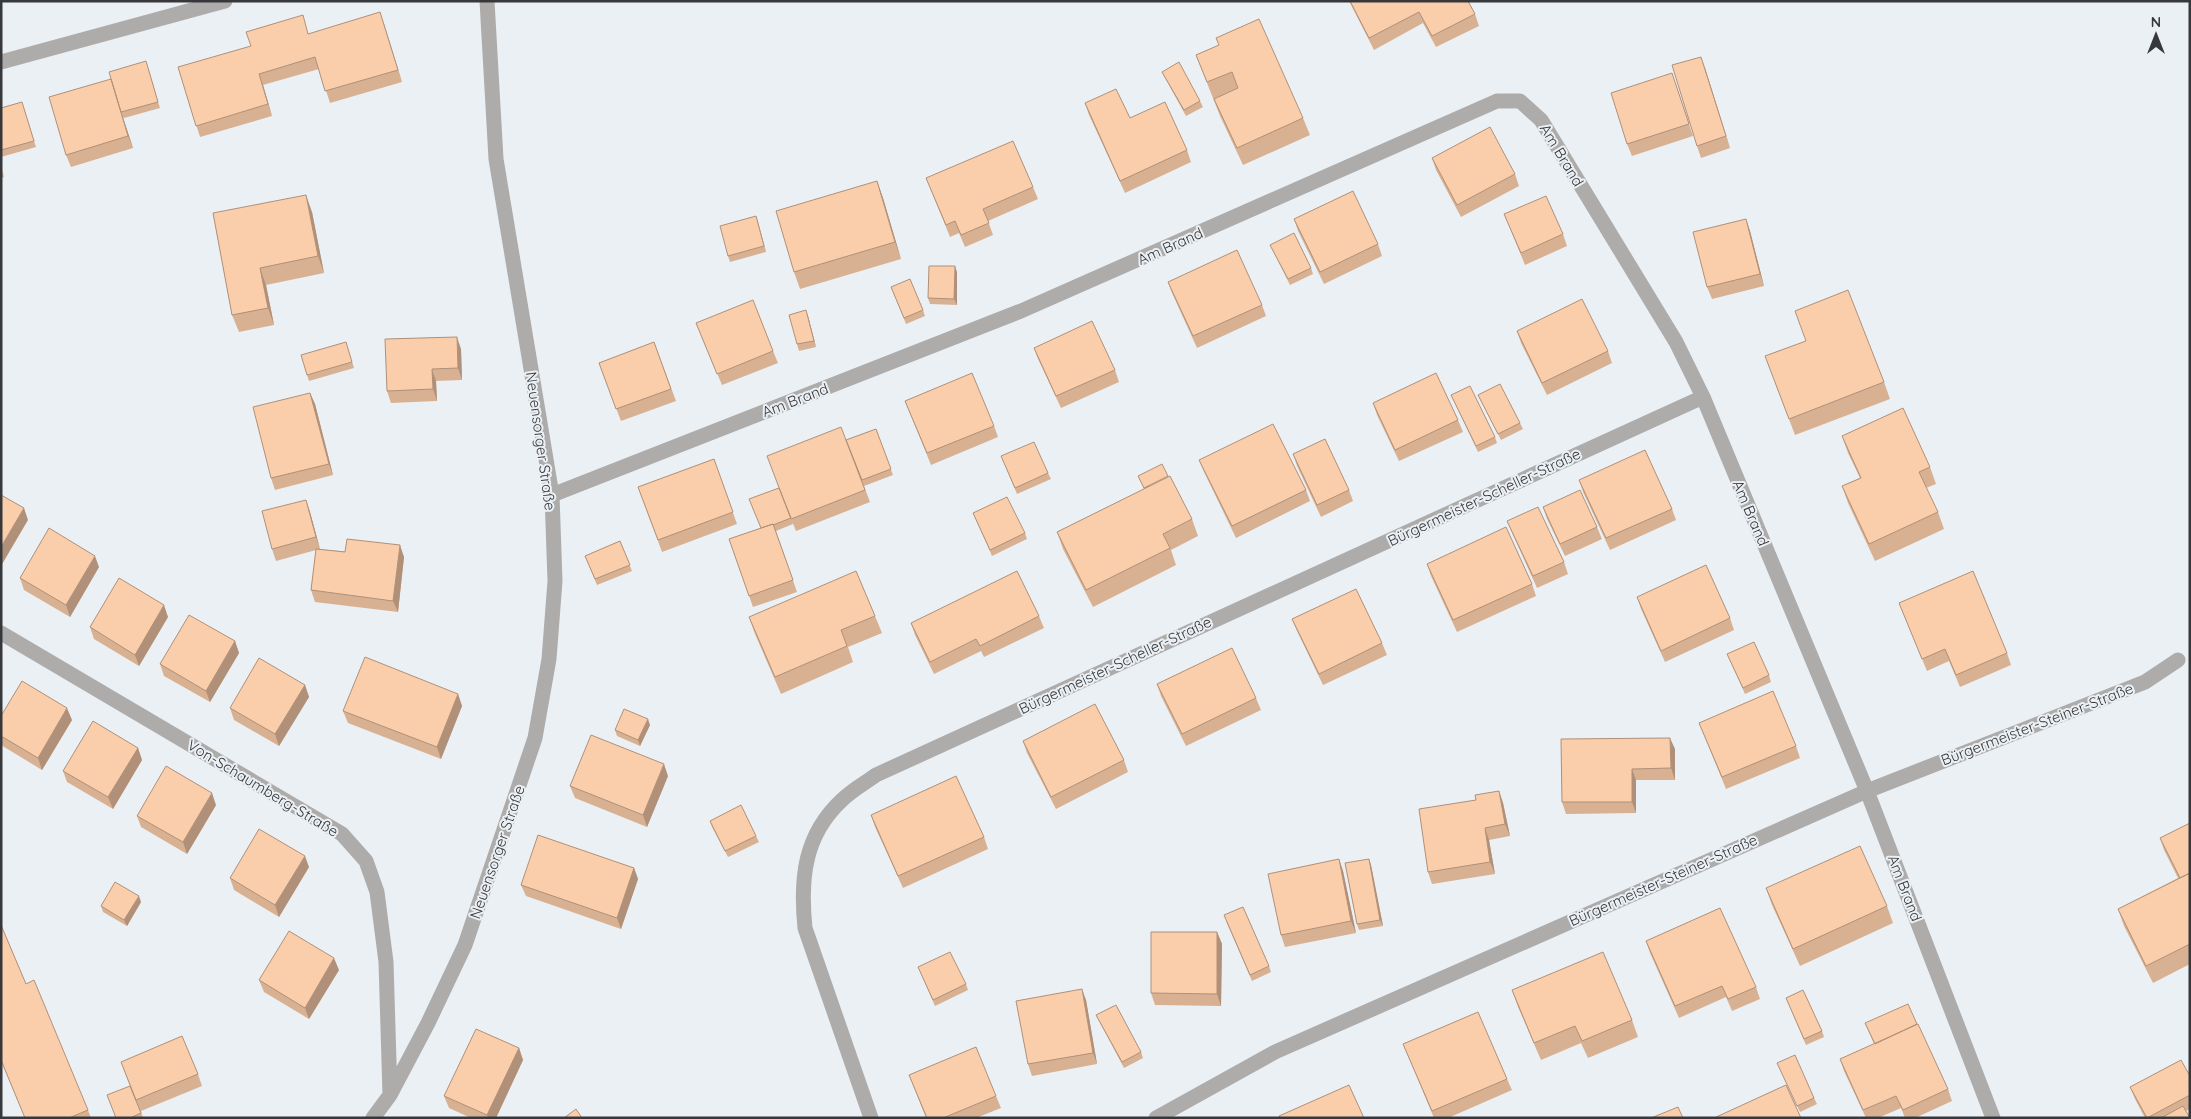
<svg xmlns="http://www.w3.org/2000/svg" width="2191" height="1119" font-family="Quicksand,sans-serif">
<style>
.lines{fill:none;stroke-linecap:round;stroke-linejoin:round}
.street{stroke:#aeacaa;stroke-width:15}
.wall{fill:#d8b193}
.shaded-wall{fill:#b09078}
.building{fill:#fbceab;stroke:#b09078}
.labels{text-anchor:middle;dominant-baseline:central;stroke-width:4;stroke-linejoin:round;paint-order:stroke}
.street-label{font-size:15px;fill:#37383b;stroke:#ebf0f5}
</style>
<rect width="100%" height="100%" fill="#ebf0f5"/>
<g class="lines">
<path class="street" d="M1,62L225,1
M552,495L1021,311L1497,101H1520L1541,120L1676,342L1703,397L1867,791L1993,1118
M1,633L342,834L366,861L377,892L386,962L390,1095
M373,1118L390,1095L428,1023L465,945L535,738L549,659L555,581L552,495L496,159L487,1
M871,1118L805,928C800,879 804,835 842,800C852,790 865,783 876,775L1703,397
M1156,1118L1275,1052L1867,791L2145,682L2178,660"/>
</g>
<path class="wall" d="M1349,1H1468L1475,14L1479,26L1436,47L1423,23L1374,50Z
M384,24L402,82L330,103L319,69L263,85L272,116L200,137L178,67L309,34Z
M1216,38L1303,118L1310,135L1243,165L1220,116L1196,55L1219,45Z
M148,67L160,108L124,118L123,117L133,148L71,167L66,155L111,79Z
M1705,68L1730,148L1701,158L1697,146Z
M1162,72L1200,101L1203,107L1186,116L1165,78Z
M1676,85L1693,136L1632,156L1627,144Z
M22,102L36,147L1,157V108Z
M1085,103L1130,118L1187,150L1191,162L1125,193L1089,115Z
M1432,158L1515,174L1519,186L1461,217L1436,170Z
M1,166L4,177L1,178Z
M926,178L1033,187L1038,199L988,221L993,235L965,247L959,233L950,237Z
M877,181L883,198L901,259L800,289L794,272Z
M312,212L324,273L266,285L274,325L239,332L232,315L213,213Z
M1504,214L1563,234L1567,246L1525,265Z
M756,216L766,252L730,262L728,256Z
M1294,219L1378,244L1382,256L1324,284L1298,231Z
M1746,219L1750,231L1764,286L1712,299L1707,287Z
M1270,245L1311,268L1313,274L1290,285Z
M957,272V305L930,304L928,298Z
M1168,282L1262,305L1266,316L1197,348L1172,293Z
M891,287L923,310L925,316L906,324Z
M808,316L816,347L799,351L797,344Z
M696,323L773,351L778,363L722,385Z
M1517,331L1608,351L1612,363L1547,395L1521,343Z
M1806,341L1884,382L1890,399L1795,435L1765,356Z
M346,342L354,368L309,381L307,375Z
M654,342L676,401L621,421L599,363Z
M1034,348L1115,370L1119,382L1061,408L1038,359Z
M461,349L462,380L436,381L437,401L391,403L387,391Z
M310,393L315,404L333,475L275,490L271,478Z
M1451,395L1495,437L1497,443L1478,452Z
M1478,395L1520,423L1523,429L1501,440L1481,401Z
M905,401L994,426L998,437L931,465Z
M1373,403L1458,420L1463,432L1399,461L1377,415Z
M876,429L893,475L864,486L870,502L796,531L789,514L793,524L776,531L797,592L753,607L729,539L761,528L779,488L846,440Z
M1842,436L1930,467L1936,484L1926,488L1938,512L1944,529L1875,561L1848,503L1842,486L1860,478L1848,453Z
M1293,454L1349,490L1353,501L1321,517L1297,466Z
M1001,456L1048,473L1051,479L1017,494Z
M714,459L737,524L662,552L638,487Z
M1199,460L1306,490L1310,501L1236,538L1204,472Z
M1138,476L1192,519L1198,536L1171,550L1176,565L1093,607L1063,549L1057,532L1144,489Z
M1579,480L1672,509L1676,520L1610,550L1583,492Z
M306,500L310,512L320,549H318L404,557L398,612L315,602L311,590L316,550L276,561L272,549Z
M1543,507L1597,527L1602,539L1565,556L1547,519Z
M973,513L1025,533L1027,539L992,556Z
M1507,521L1564,562L1568,574L1537,588L1512,533Z
M620,541L632,571L597,585L585,556Z
M1427,564L1532,584L1536,596L1457,632L1431,576Z
M99,567L70,617L24,590L20,578Z
M1637,597L1730,618L1734,630L1665,662L1641,609Z
M1899,603L2007,653L2011,665L1960,687L1949,661L1927,671Z
M875,616L882,633L848,647L853,662L781,694L755,634L749,617Z
M1039,616L1044,628L984,657L981,651L934,674L915,635L911,623Z
M168,617L139,666L94,639L90,627Z
M1292,619L1382,643L1387,655L1323,685L1297,631Z
M235,641L239,653L210,702L164,676L160,664Z
M1727,654L1769,675L1771,682L1745,694Z
M1157,684L1256,698L1261,710L1186,746L1161,696Z
M305,685L309,697L279,746L234,720L230,708Z
M458,694L462,706L441,759L348,723L343,711Z
M1,716L72,720L42,770L1,745Z
M1699,723L1796,746L1800,758L1726,789Z
M650,725L640,746L617,736L615,730Z
M1561,739L1675,749V780H1636V813L1566,814L1562,802Z
M1023,741L1124,760L1128,772L1056,809L1027,753Z
M138,748L142,760L113,809L67,782L63,771Z
M668,776L647,827L575,798L570,786Z
M1499,791L1503,803L1510,836L1489,840L1495,874L1432,884L1428,872L1476,800Z
M216,805L187,854L141,827L137,816Z
M871,815L984,837L988,849L903,888L875,827Z
M710,821L756,836L759,842L728,857L712,827Z
M2190,823V964L2153,983L2124,926L2118,909L2178,878L2164,850L2160,838Z
M1339,859L1343,871L1356,933L1285,947L1281,935Z
M1369,859L1371,865L1383,926L1359,930L1357,924Z
M309,867L279,917L234,890L230,878Z
M634,868L638,879L621,929L526,896L521,885Z
M1766,888L1887,906L1893,923L1800,966L1772,905Z
M141,902L127,926L103,912L101,906Z
M1226,921L1269,966L1271,972L1252,981Z
M1,925L26,984L88,1110L91,1118H25L1,1061Z
M1217,932L1222,944L1221,1006L1155,1005L1151,993Z
M1646,941L1756,987L1760,999L1732,1011L1726,997L1679,1018L1650,953Z
M918,967L966,984L968,990L935,1006Z
M339,970L309,1019L264,992L259,980Z
M1512,990L1632,1020L1638,1037L1588,1058L1581,1043L1541,1060L1518,1007Z
M1786,998L1822,1031L1824,1037L1806,1045Z
M1086,1000L1097,1064L1032,1076L1028,1064Z
M1096,1015L1141,1052L1143,1058L1124,1068L1099,1021Z
M1865,1023L1948,1089L1952,1101L1915,1118H1905L1901,1108L1878,1118H1866L1844,1071L1840,1059L1874,1044Z
M1403,1044L1507,1079L1512,1090L1448,1118H1434Z
M519,1048L523,1060L496,1118H471L449,1108L444,1096Z
M121,1062L198,1074L202,1086L141,1111L143,1118H116L130,1086Z
M1777,1063L1814,1098L1817,1104L1800,1112Z
M909,1075L996,1096L1001,1108L976,1118H926Z
M2190,1076V1109L2186,1111L2190,1118H2145L2135,1099L2130,1087Z"/>
<path class="shaded-wall" d="M380,12L384,24L402,82L398,70Z
M1701,57L1705,68L1730,148L1726,136Z
M259,74L263,85L272,116L268,104Z
M111,79L121,112L133,148L128,136Z
M877,181L883,198L901,259L895,242Z
M306,195L312,212L324,273L318,256Z
M756,216L758,222L766,252L764,246Z
M1746,219L1750,231L1764,286L1760,274Z
M955,266L957,272V305L954,299Z
M260,268L266,285L274,325L268,308Z
M806,310L808,316L816,347L814,341Z
M457,337L461,349L462,380L458,368Z
M432,369L436,381L437,401L433,389Z
M310,393L315,404L333,475L329,464Z
M306,500L310,512L320,549L316,537Z
M24,508L28,520L1,566V547Z
M400,545L404,557L398,612L393,601Z
M95,556L99,567L70,617L66,605Z
M164,605L168,617L139,666L135,655Z
M235,641L239,653L210,702L206,691Z
M305,685L309,697L279,746L275,734Z
M458,694L462,706L441,759L437,747Z
M67,708L72,720L42,770L38,758Z
M648,719L650,725L640,746L638,740Z
M1670,738L1675,749V780L1671,768Z
M138,748L142,760L113,809L108,797Z
M664,764L668,776L647,827L643,815Z
M1632,769L1636,780V813L1632,802Z
M1499,791L1503,803L1510,836L1505,824Z
M212,793L216,805L187,854L183,842Z
M1485,828L1489,840L1495,874L1490,862Z
M305,856L309,867L279,917L275,905Z
M1339,859L1343,871L1356,933L1351,921Z
M1369,859L1371,865L1383,926L1380,920Z
M634,868L638,879L621,929L617,918Z
M139,896L141,902L127,926L124,920Z
M1217,932L1222,944L1221,1006L1217,994Z
M334,958L339,970L309,1019L305,1008Z
M1082,989L1086,1000L1097,1064L1093,1053Z
M519,1048L523,1060L496,1118H488L487,1115Z"/>
<path class="building" d="M1350,1H1468L1475,14L1432,36L1419,12L1369,38Z
M380,12L398,70L325,91L315,57L259,74L268,104L196,126L178,67L251,46L246,32L303,15L308,34Z
M1259,19L1303,118L1237,148L1214,99L1238,88L1232,72L1207,82L1196,55L1219,45L1216,38Z
M1701,57L1726,136L1697,146L1672,65Z
M146,61L158,102L121,112L109,72Z
M1179,62L1200,101L1184,110L1162,72Z
M1672,73L1689,124L1627,144L1611,93Z
M111,79L128,136L66,155L49,97Z
M1116,89L1130,118L1165,102L1187,150L1120,181L1085,103Z
M22,102L34,141L1,150V108Z
M1490,127L1515,174L1457,205L1432,158Z
M1013,141L1033,187L983,209L989,223L961,235L955,221L946,225L926,178Z
M877,181L895,242L794,272L776,211Z
M1353,191L1378,244L1320,272L1294,219Z
M306,195L318,256L260,268L268,308L232,315L213,213Z
M1546,196L1563,234L1521,253L1504,214Z
M756,216L764,246L728,256L720,226Z
M1746,219L1760,274L1707,287L1693,232Z
M1294,233L1311,268L1288,279L1270,245Z
M1237,250L1262,305L1193,336L1168,282Z
M929,266H955L954,299L928,298Z
M910,279L923,310L904,318L891,287Z
M1848,290L1884,382L1789,419L1765,356L1806,341L1795,311Z
M1582,299L1608,351L1542,383L1517,331Z
M753,300L773,351L717,374L696,323Z
M806,310L814,341L797,344L789,315Z
M1092,321L1115,370L1056,396L1034,348Z
M457,337L458,368L432,369L433,389L387,391L385,339Z
M346,342L352,362L307,375L301,355Z
M654,342L671,389L616,409L599,363Z
M972,373L994,426L927,453L905,401Z
M1436,373L1458,420L1395,450L1373,403Z
M1500,384L1520,423L1498,434L1478,395Z
M1470,386L1495,437L1476,446L1451,395Z
M310,393L329,464L271,478L253,407Z
M1903,408L1930,467L1919,472L1938,512L1869,544L1842,486L1861,478L1842,436Z
M1273,424L1306,490L1232,526L1199,460Z
M841,427L865,490L791,519L767,456Z
M876,429L891,469L862,480L846,440Z
M1325,439L1349,490L1317,505L1293,454Z
M1034,442L1048,473L1015,488L1001,456Z
M1645,450L1672,509L1606,538L1579,480Z
M714,459L733,512L658,540L638,487Z
M1162,464L1168,476L1144,488L1138,476Z
M1170,476L1192,519L1163,534L1170,548L1086,590L1057,532Z
M779,488L791,518L773,525V524L761,528L749,499Z
M1580,490L1597,527L1560,544L1543,507Z
M1,495L24,508L1,547Z
M1007,497L1025,533L990,550L973,513Z
M306,500L316,537L272,549L262,511Z
M1538,507L1564,562L1533,576L1507,521Z
M773,524L793,580L749,596L729,539Z
M1506,527L1532,584L1453,620L1427,564Z
M49,528L95,556L66,605L20,578Z
M347,539L400,545L393,601L311,590L316,549L345,552Z
M620,541L630,565L595,579L585,556Z
M1706,565L1730,618L1661,651L1637,597Z
M856,571L875,616L841,630L847,646L775,677L749,617Z
M1017,571L1039,616L980,646L976,639L930,662L911,623Z
M1973,571L2007,653L1956,675L1945,649L1922,659L1899,603Z
M119,578L164,605L135,655L90,627Z
M1356,589L1382,643L1319,674L1292,619Z
M189,615L235,641L206,691L160,664Z
M1754,642L1769,675L1743,688L1727,654Z
M1232,648L1256,698L1182,734L1157,684Z
M365,657L458,694L437,747L343,711Z
M259,658L305,685L275,734L230,708Z
M22,681L67,708L38,758L1,736V716Z
M1773,691L1796,746L1722,777L1699,723Z
M1095,704L1124,760L1051,797L1023,741Z
M624,709L648,719L638,740L615,730Z
M93,721L138,748L108,797L63,771Z
M591,735L664,764L643,815L570,786Z
M1670,738L1671,768L1632,769V802H1562L1561,739Z
M166,766L212,793L183,842L137,816Z
M956,776L984,837L898,876L871,815Z
M1499,791L1505,824L1485,828L1490,862L1428,872L1419,809L1476,800L1475,795Z
M741,805L756,836L725,851L710,821Z
M2190,823V873L2180,878L2160,838Z
M259,829L305,856L275,905L230,878Z
M538,835L634,868L617,918L521,885Z
M1860,846L1887,906L1793,949L1766,888Z
M1339,859L1351,921L1281,935L1268,874Z
M1369,859L1380,920L1357,924L1345,863Z
M2190,873V944L2146,966L2118,909Z
M115,882L139,896L124,920L101,906Z
M1243,907L1269,966L1250,975L1224,915Z
M1720,908L1756,987L1728,999L1722,986L1675,1006L1646,941Z
M1,925L26,984L34,980L88,1110L69,1118H25L1,1060Z
M289,931L334,958L305,1008L259,980Z
M1151,932H1217V994L1151,993Z
M950,952L966,984L933,1000L918,967Z
M1603,952L1632,1020L1582,1041L1575,1026L1534,1043L1512,990Z
M1082,989L1093,1053L1028,1064L1016,1001Z
M1803,990L1822,1031L1804,1039L1786,998Z
M1908,1004L1917,1024L1875,1044L1865,1023Z
M1116,1005L1141,1052L1122,1062L1096,1015Z
M1478,1012L1507,1079L1432,1111L1403,1044Z
M1918,1024L1948,1089L1903,1110L1896,1096L1863,1110L1840,1059Z
M476,1029L519,1048L487,1115L444,1096Z
M182,1036L198,1074L136,1100L121,1062Z
M976,1047L996,1096L943,1118H927L909,1075Z
M1795,1055L1814,1098L1797,1106L1777,1063Z
M2181,1060L2190,1076V1095L2147,1118L2130,1087Z
M1349,1085L1364,1118H1280L1279,1116Z
M1786,1085L1801,1118H1714Z
M130,1086L141,1113L130,1118H116L107,1095Z
M2183,1106L2190,1118H2161Z
M1678,1107L1683,1118H1651Z
M576,1109L582,1118H564Z"/>
<g class="labels">
<g class="street-label">
<text transform="translate(1562 155) rotate(59)">Am Brand</text>
<text transform="translate(1170 246) rotate(-24)">Am Brand</text>
<text transform="translate(795 400) rotate(-21)">Am Brand</text>
<text transform="translate(541 441) rotate(82)">Neuensorger Straße</text>
<text transform="translate(1484 497) rotate(-25)">Bürgermeister-Scheller-Straße</text>
<text transform="translate(1751 513) rotate(67)">Am Brand</text>
<text transform="translate(1115 665) rotate(-25)">Bürgermeister-Scheller-Straße</text>
<text transform="translate(2037 724) rotate(-21)">Bürgermeister-Steiner-Straße</text>
<text transform="translate(263 788) rotate(31)">Von-Schaumberg-Straße</text>
<text transform="translate(497 852) rotate(-71)">Neuensorger Straße</text>
<text transform="translate(1663 880) rotate(-24)">Bürgermeister-Steiner-Straße</text>
<text transform="translate(1905 888) rotate(69)">Am Brand</text>
</g>
</g>
<rect width="2191" height="1119" fill="none" stroke="#37383b" stroke-width="5"/>
<g transform="translate(2156 35)" stroke="#ebf0f5" stroke-width="4" paint-order="stroke">
<path d="M0-4L9 19L0 12L-9 19Z" fill="#37383b"/>
<text y="-8" font-size="14" font-weight="bold" text-anchor="middle" fill="#37383b">N</text>
</g>
</svg>
